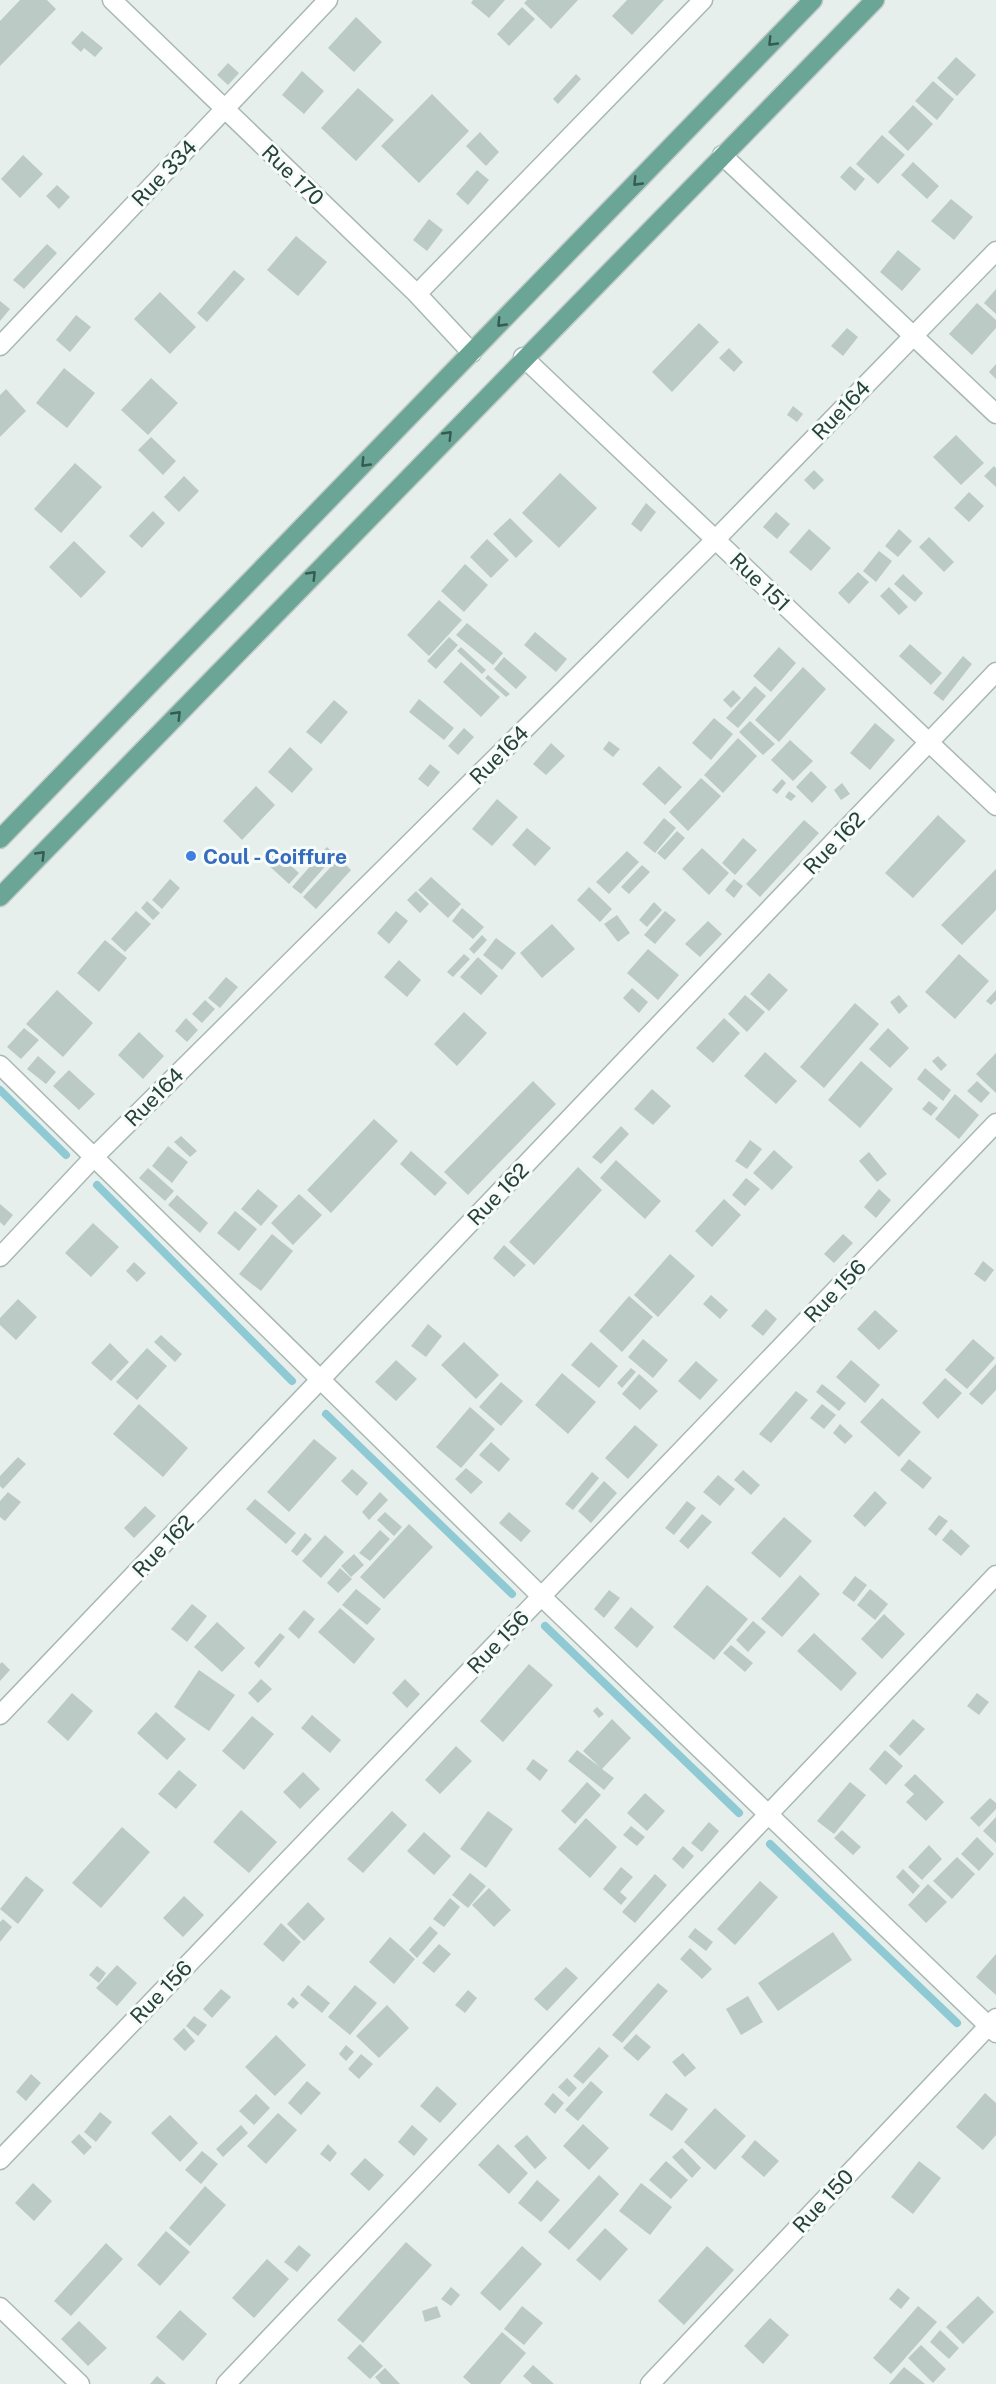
<svg xmlns="http://www.w3.org/2000/svg" width="996" height="2384" font-family="'Public Sans',sans-serif">
<style>
.lines{fill:none;stroke-linecap:round;stroke-linejoin:round}
.stream{stroke:#8ec9d4;stroke-width:8}
.building{fill:#bbcac4}
.minor-casing{stroke:#a8b8b2;stroke-width:21}
.major-casing{stroke:#c2cac8;stroke-width:21}
.minor{stroke:#fff;stroke-width:18}
.major{stroke:#6aa596;stroke-width:18}
.oneway{stroke:#365b51}
.shop-dot{fill:#3f7fe0;stroke:#f7fbf9;stroke-width:2}
.labels{text-anchor:middle;dominant-baseline:central;stroke-width:6;stroke-linejoin:round;paint-order:stroke}
.street-label{font-size:21px;fill:#24423a;stroke:#f7fbf9}
.shop-label{font-size:21px;font-weight:bold;fill:#366cbe;stroke:#f7fbf9;text-anchor:start}
</style>
<rect width="100%" height="100%" fill="#e6efeb"/>
<g class="lines">
<path class="stream" d="M0,1090L66,1155
M97,1185L292,1381
M326,1414L512,1594
M545,1626L739,1813
M770,1844L957,2023"/>
</g>
<path class="building" d="M20,0H47L56,9L0,66V21Z
M473,0H505L489,18L471,3Z
M527,0H578L551,29L524,3Z
M627,0H664L632,35L612,16Z
M522,7L535,19L509,46L497,34Z
M356,17L382,42L354,72L328,48Z
M82,31L103,48L95,57L84,48L81,52L71,43Z
M956,57L976,75L957,96L937,78Z
M228,63L239,73L228,85L217,75Z
M302,71L324,91L304,114L282,95Z
M576,74L581,79L558,104L553,99Z
M933,81L954,99L937,120L915,101Z
M358,88L394,120L356,161L321,128Z
M432,94L469,131L419,183L381,146Z
M913,105L933,124L908,151L888,132Z
M480,132L499,152L486,166L466,146Z
M882,135L905,155L878,184L856,164Z
M23,155L43,174L20,198L1,179Z
M913,162L939,186L927,199L901,175Z
M850,166L865,179L855,191L840,177Z
M477,170L489,180L468,205L456,194Z
M57,185L70,197L59,209L46,196Z
M951,199L973,217L954,240L931,221Z
M429,219L443,230L427,251L413,240Z
M296,236L327,262L298,296L267,270Z
M47,244L57,253L24,289L13,280Z
M898,250L921,269L902,291L880,272Z
M234,270L245,279L207,322L197,313Z
M996,289V314L984,303Z
M160,292L196,327L170,354L134,319Z
M0,301L10,309L0,321Z
M977,303L996,320V328L972,355L949,334Z
M76,315L91,327L70,352L56,340Z
M699,323L719,342L672,392L652,372Z
M847,328L858,337L843,356L831,346Z
M729,348L743,362L734,372L719,358Z
M996,364V379L989,372Z
M64,368L95,393L67,428L36,403Z
M151,378L178,403L148,435L121,410Z
M6,389L26,411L0,437V395Z
M793,406L803,414L797,422L787,415Z
M956,435L984,463L961,485L933,457Z
M151,437L176,461L163,475L138,450Z
M75,463L102,487L61,533L34,509Z
M994,466L996,468V487L984,476Z
M814,470L824,480L814,490L804,480Z
M560,473L597,508L559,548L522,513Z
M184,476L199,491L179,512L164,497Z
M969,492L984,506L969,522L954,508Z
M646,503L656,512L641,532L631,524Z
M153,511L165,523L142,548L129,536Z
M776,512L790,524L777,539L763,527Z
M510,518L533,541L516,558L493,534Z
M809,529L831,548L811,571L789,552Z
M899,529L912,541L898,557L885,546Z
M929,537L954,562L944,572L919,547Z
M487,539L509,560L491,578L470,557Z
M74,541L106,572L81,598L49,567Z
M879,551L892,561L876,582L863,571Z
M465,564L488,585L464,612L441,591Z
M858,572L869,582L849,604L838,593Z
M903,574L923,593L915,602L894,584Z
M889,587L908,607L899,615L880,596Z
M439,600L462,620L429,656L407,635Z
M467,623L503,653L493,665L456,635Z
M535,632L567,659L556,672L524,645Z
M449,637L458,645L436,669L427,661Z
M910,644L942,673L931,685L899,656Z
M461,647L486,670L482,674L457,651Z
M779,647L796,663L771,692L753,676Z
M963,656L972,664L943,701L933,693Z
M504,657L527,677L516,689L494,669Z
M461,662L500,697L481,717L443,682Z
M803,667L826,689L779,742L755,720Z
M488,675L510,694L506,697L485,678Z
M755,686L766,696L738,728L726,718Z
M733,690L741,698L731,708L723,700Z
M419,699L454,728L444,740L409,712Z
M334,700L348,712L321,744L306,732Z
M714,718L733,734L711,760L692,743Z
M750,721L775,744L763,755L739,732Z
M875,723L895,740L870,770L850,753Z
M464,728L474,737L458,755L448,746Z
M738,738L757,756L723,793L704,775Z
M790,740L813,761L793,781L771,760Z
M609,741L620,749L613,757L603,749Z
M551,743L565,756L546,775L533,764Z
M290,747L313,769L292,793L268,772Z
M430,764L440,772L428,787L418,779Z
M659,766L682,787L665,805L642,784Z
M811,771L827,787L812,803L796,787Z
M701,778L721,796L688,831L669,812Z
M782,779L786,783L777,794L772,790Z
M842,783L850,794L841,800L834,790Z
M256,786L275,805L242,840L223,821Z
M789,791L796,796L791,801L785,797Z
M497,799L518,817L492,846L472,829Z
M938,815L966,841L913,898L885,873Z
M664,818L676,828L655,853L643,843Z
M804,820L819,833L760,897L746,884Z
M527,828L551,848L535,866L512,845Z
M677,831L685,838L665,860L657,853Z
M743,838L757,850L735,875L722,863Z
M327,847L335,855L301,894L292,887Z
M702,848L729,873L709,895L682,869Z
M627,851L639,862L609,894L596,882Z
M276,852L299,873L289,884L266,863Z
M339,858L351,870L316,909L303,897Z
M642,865L650,872L629,894L621,887Z
M996,869V910L962,945L941,925Z
M431,877L461,904L448,918L418,890Z
M170,879L180,888L162,909L152,900Z
M734,879L743,886L734,898L725,890Z
M589,887L612,909L600,922L577,900Z
M416,891L429,904L420,913L407,900Z
M147,901L160,913L153,920L141,908Z
M654,902L662,910L647,927L639,920Z
M462,908L484,927L473,939L452,921Z
M136,911L151,924L125,952L111,939Z
M396,911L408,921L389,944L377,933Z
M665,911L676,920L655,944L644,935Z
M617,915L630,933L618,942L604,924Z
M708,921L722,934L700,957L685,944Z
M552,924L575,949L542,978L520,953Z
M482,935L487,940L474,954L469,949Z
M496,938L516,953L502,970L483,955Z
M105,940L127,958L99,992L77,973Z
M648,949L679,975L658,1000L627,973Z
M464,954L470,959L453,977L447,972Z
M959,954L989,981L955,1019L925,992Z
M478,957L498,976L481,995L460,977Z
M399,960L421,980L407,997L384,977Z
M769,973L788,990L769,1011L750,994Z
M226,977L238,987L220,1008L208,998Z
M632,988L648,1002L639,1013L623,998Z
M57,990L93,1023L63,1057L26,1024Z
M996,990V1000L991,1005L986,1001Z
M745,995L765,1012L747,1032L728,1014Z
M899,995L908,1006L899,1014L890,1002Z
M205,1000L215,1009L202,1023L192,1014Z
M855,1003L879,1024L824,1088L800,1067Z
M464,1012L487,1033L457,1066L434,1044Z
M186,1018L198,1030L187,1042L175,1031Z
M724,1018L740,1033L713,1063L696,1048Z
M24,1028L39,1040L21,1059L7,1047Z
M888,1028L909,1048L890,1068L869,1049Z
M139,1032L164,1056L143,1079L118,1055Z
M765,1052L797,1081L776,1104L744,1076Z
M996,1053V1093L976,1074Z
M38,1056L56,1072L46,1084L27,1069Z
M938,1056L947,1065L941,1071L932,1061Z
M861,1061L893,1089L860,1128L828,1100Z
M925,1068L951,1090L943,1101L917,1079Z
M69,1070L95,1094L79,1110L53,1086Z
M533,1081L556,1104L468,1195L444,1172Z
M977,1081L990,1093L981,1103L967,1091Z
M652,1089L671,1106L653,1125L634,1109Z
M955,1094L979,1115L959,1139L935,1119Z
M929,1101L938,1108L931,1116L922,1109Z
M374,1119L398,1141L331,1213L307,1190Z
M621,1126L629,1134L601,1164L592,1157Z
M181,1136L197,1151L190,1157L174,1142Z
M750,1140L762,1149L747,1169L735,1161Z
M168,1146L188,1162L172,1183L152,1166Z
M774,1150L793,1167L772,1190L753,1173Z
M411,1151L447,1183L435,1196L400,1164Z
M869,1152L887,1174L877,1182L859,1161Z
M616,1160L661,1201L645,1219L600,1178Z
M578,1167L602,1190L534,1265L509,1242Z
M148,1168L174,1191L165,1201L139,1178Z
M746,1178L760,1189L745,1206L732,1195Z
M258,1189L278,1206L261,1226L241,1209Z
M879,1189L891,1200L876,1218L864,1207Z
M299,1194L322,1215L293,1245L271,1223Z
M177,1195L208,1223L200,1233L168,1205Z
M724,1199L741,1215L712,1247L695,1231Z
M0,1204L13,1215L4,1226L0,1222Z
M235,1211L257,1229L239,1251L217,1233Z
M93,1223L119,1247L91,1277L65,1253Z
M272,1234L293,1251L261,1291L239,1274Z
M843,1234L853,1243L834,1263L824,1254Z
M504,1245L526,1265L514,1277L493,1258Z
M670,1254L695,1276L658,1317L634,1295Z
M983,1261L994,1270L985,1282L974,1274Z
M134,1262L146,1273L137,1282L126,1271Z
M711,1295L728,1310L720,1319L703,1304Z
M629,1296L653,1317L622,1352L599,1331Z
M18,1299L37,1317L16,1340L0,1325V1318Z
M766,1309L777,1319L763,1336L751,1326Z
M875,1310L898,1331L879,1350L857,1329Z
M428,1324L442,1336L426,1357L411,1346Z
M161,1335L182,1354L175,1362L154,1342Z
M643,1339L668,1360L653,1378L628,1357Z
M973,1339L995,1358L967,1389L945,1370Z
M464,1342L499,1375L476,1399L441,1365Z
M591,1342L618,1366L599,1388L571,1365Z
M110,1343L129,1362L111,1381L91,1363Z
M147,1348L167,1366L137,1400L116,1382Z
M396,1360L417,1379L396,1401L375,1382Z
M851,1360L880,1385L865,1403L836,1377Z
M696,1361L718,1380L700,1400L678,1381Z
M996,1364V1390L982,1405L969,1394Z
M631,1368L636,1372L622,1388L617,1383Z
M562,1373L596,1402L568,1434L535,1405Z
M639,1374L658,1391L640,1410L622,1394Z
M945,1378L962,1393L938,1419L922,1403Z
M501,1382L523,1401L501,1426L479,1407Z
M822,1384L846,1403L839,1411L816,1392Z
M796,1391L808,1400L771,1443L759,1434Z
M882,1398L921,1432L899,1457L860,1422Z
M139,1404L188,1448L163,1477L113,1434Z
M822,1404L836,1415L824,1429L810,1418Z
M470,1407L495,1429L461,1468L436,1447Z
M840,1424L853,1436L845,1444L833,1433Z
M635,1425L658,1445L628,1479L605,1458Z
M314,1439L337,1458L289,1512L267,1492Z
M491,1442L510,1459L499,1472L479,1455Z
M18,1457L26,1464L3,1489L0,1486V1476Z
M909,1459L932,1478L923,1489L900,1470Z
M466,1468L483,1482L471,1494L455,1479Z
M352,1469L368,1483L357,1496L341,1481Z
M743,1470L760,1485L751,1495L734,1480Z
M592,1472L599,1478L573,1510L565,1504Z
M718,1475L735,1489L720,1506L703,1492Z
M604,1481L617,1493L591,1523L578,1511Z
M875,1491L887,1503L865,1527L853,1516Z
M8,1492L21,1502L5,1521L0,1517V1501Z
M380,1492L388,1500L369,1520L362,1512Z
M255,1499L296,1533L286,1544L246,1509Z
M687,1501L696,1508L674,1535L665,1528Z
M145,1506L156,1516L134,1538L124,1528Z
M385,1512L402,1527L394,1536L377,1520Z
M509,1512L531,1531L521,1542L499,1523Z
M702,1514L712,1522L688,1549L679,1541Z
M939,1515L948,1521L936,1536L928,1529Z
M784,1517L812,1541L780,1578L751,1553Z
M409,1524L433,1547L384,1599L360,1577Z
M951,1529L970,1546L961,1556L942,1540Z
M380,1530L390,1539L370,1561L359,1553Z
M305,1533L312,1539L297,1556L291,1551Z
M325,1535L344,1552L321,1578L302,1561Z
M354,1554L364,1565L351,1577L341,1566Z
M340,1568L352,1579L338,1593L327,1583Z
M800,1575L820,1594L782,1637L761,1619Z
M855,1576L867,1585L854,1602L842,1593Z
M707,1585L748,1619L714,1660L673,1627Z
M356,1589L381,1609L367,1625L342,1605Z
M870,1589L888,1604L875,1620L857,1605Z
M609,1590L620,1598L604,1618L594,1609Z
M192,1604L207,1616L187,1642L171,1629Z
M631,1607L654,1627L637,1648L614,1628Z
M340,1608L375,1639L354,1664L318,1632Z
M304,1610L315,1619L299,1639L288,1629Z
M884,1614L905,1634L882,1659L861,1639Z
M753,1621L766,1632L748,1652L736,1640Z
M217,1622L245,1648L222,1672L194,1647Z
M280,1633L285,1637L259,1668L254,1663Z
M814,1633L857,1673L841,1691L797,1651Z
M731,1645L753,1663L745,1672L723,1653Z
M2,1662L10,1670L0,1681V1664Z
M529,1664L553,1685L503,1742L480,1721Z
M199,1670L235,1695L209,1731L174,1707Z
M261,1679L272,1689L258,1703L248,1693Z
M405,1679L420,1694L407,1708L392,1693Z
M72,1693L93,1711L68,1741L47,1722Z
M977,1693L989,1702L979,1715L967,1706Z
M597,1707L604,1714L599,1718L593,1711Z
M156,1712L186,1739L167,1760L137,1733Z
M312,1715L341,1740L330,1753L301,1728Z
M252,1716L274,1734L244,1770L222,1751Z
M612,1719L631,1738L602,1769L614,1778L604,1790L568,1761L577,1750L600,1767L583,1751Z
M913,1719L925,1729L900,1756L889,1746Z
M456,1746L472,1761L440,1794L425,1780Z
M885,1750L903,1766L886,1785L869,1769Z
M533,1759L548,1770L540,1781L526,1769Z
M179,1770L197,1785L176,1809L158,1794Z
M303,1772L320,1789L300,1809L283,1792Z
M915,1774L944,1802L926,1821L906,1802L914,1794L904,1785Z
M587,1782L601,1795L575,1824L561,1811Z
M850,1782L866,1795L834,1834L817,1821Z
M645,1793L665,1811L647,1831L627,1813Z
M990,1798L996,1803V1809L979,1827L970,1818Z
M241,1810L277,1842L249,1873L213,1842Z
M392,1811L407,1825L363,1873L347,1859Z
M488,1811L513,1829L486,1868L460,1849Z
M996,1817V1843L983,1831Z
M586,1818L617,1847L590,1878L558,1849Z
M709,1822L719,1831L702,1852L691,1843Z
M631,1826L645,1837L637,1846L623,1835Z
M122,1827L150,1852L101,1908L72,1883Z
M842,1830L861,1847L853,1855L834,1838Z
M424,1832L451,1856L434,1875L407,1851Z
M977,1837L994,1854L979,1871L961,1854Z
M929,1845L942,1859L922,1880L908,1867Z
M683,1846L694,1856L683,1869L672,1859Z
M957,1857L975,1874L952,1899L933,1881Z
M621,1867L633,1877L620,1892L627,1898L621,1905L603,1889Z
M903,1869L920,1886L913,1894L896,1877Z
M470,1873L486,1886L468,1908L452,1895Z
M655,1874L667,1885L635,1923L622,1912Z
M26,1876L44,1890L18,1924L0,1909Z
M760,1881L778,1897L735,1945L717,1929Z
M928,1884L947,1902L926,1923L908,1905Z
M489,1888L511,1910L494,1927L472,1905Z
M184,1896L204,1915L183,1937L163,1918Z
M450,1898L460,1907L444,1927L433,1919Z
M308,1902L325,1919L304,1941L287,1924Z
M3,1919L12,1927L0,1942V1922Z
M281,1923L301,1942L283,1962L263,1944Z
M430,1926L438,1933L417,1958L409,1950Z
M695,1928L713,1942L706,1951L688,1937Z
M833,1932L852,1960L778,2011L758,1983Z
M390,1937L415,1959L394,1984L369,1962Z
M439,1944L451,1954L434,1973L422,1963Z
M690,1948L712,1969L702,1979L680,1959Z
M996,1954V1995L976,1977Z
M117,1965L137,1983L117,2006L96,1988Z
M97,1966L106,1973L99,1983L89,1975Z
M566,1967L578,1978L547,2011L534,1999Z
M658,1983L668,1991L622,2043L612,2035Z
M308,1985L330,2003L322,2013L300,1995Z
M355,1985L377,2003L350,2035L328,2017Z
M221,1989L231,1997L212,2018L203,2009Z
M468,1990L477,1998L465,2013L455,2005Z
M748,1996L763,2022L741,2035L726,2009Z
M293,1997L299,2003L293,2009L287,2004Z
M387,2005L409,2028L379,2058L356,2036Z
M194,2016L207,2025L198,2036L186,2026Z
M184,2028L195,2041L185,2051L173,2039Z
M636,2034L651,2047L638,2061L623,2048Z
M276,2035L306,2065L275,2096L245,2067Z
M346,2045L354,2052L346,2061L339,2054Z
M599,2047L609,2056L583,2084L573,2076Z
M683,2053L696,2068L685,2077L672,2062Z
M361,2054L373,2064L359,2079L348,2069Z
M31,2074L41,2083L26,2101L16,2092Z
M567,2078L577,2088L569,2097L558,2087Z
M307,2081L321,2093L301,2115L288,2103Z
M591,2081L603,2092L578,2121L565,2110Z
M437,2086L457,2104L440,2123L420,2106Z
M553,2093L564,2103L555,2114L544,2104Z
M666,2093L688,2109L672,2131L649,2115Z
M985,2093L996,2103V2135L983,2150L956,2127Z
M256,2094L270,2108L254,2125L239,2111Z
M715,2108L746,2136L715,2170L684,2142Z
M100,2112L112,2122L96,2142L84,2132Z
M278,2113L297,2130L266,2164L247,2146Z
M170,2115L198,2143L180,2162L151,2133Z
M583,2124L609,2148L589,2170L563,2146Z
M241,2125L248,2133L223,2157L216,2149Z
M412,2125L428,2139L414,2156L398,2142Z
M79,2134L92,2147L84,2155L71,2142Z
M527,2135L547,2158L535,2169L514,2146Z
M755,2140L779,2161L764,2177L741,2157Z
M328,2144L337,2153L330,2162L320,2154Z
M498,2144L528,2173L509,2194L478,2165Z
M682,2148L701,2168L692,2178L672,2157Z
M202,2151L218,2164L201,2184L185,2170Z
M365,2158L384,2175L369,2191L350,2174Z
M666,2161L688,2180L671,2199L649,2180Z
M919,2161L941,2178L913,2214L891,2197Z
M599,2175L619,2194L569,2250L548,2232Z
M537,2180L560,2200L541,2222L518,2203Z
M33,2183L52,2201L34,2221L15,2203Z
M641,2183L672,2207L650,2235L619,2211Z
M205,2186L226,2205L190,2246L169,2228Z
M605,2228L628,2249L600,2281L576,2260Z
M166,2231L190,2252L160,2286L137,2265Z
M406,2242L432,2265L363,2343L337,2320Z
M106,2243L123,2259L71,2316L54,2301Z
M299,2245L311,2255L297,2272L284,2262Z
M522,2246L542,2264L500,2311L480,2293Z
M707,2246L734,2270L684,2325L658,2301Z
M267,2259L289,2279L254,2318L232,2298Z
M451,2287L460,2295L451,2306L441,2299Z
M898,2288L910,2298L901,2309L889,2299Z
M978,2296L994,2312L963,2344L946,2327Z
M437,2306L441,2317L425,2322L422,2311Z
M522,2306L543,2323L524,2345L504,2329Z
M918,2306L937,2322L891,2374L873,2358Z
M180,2310L207,2334L183,2361L156,2337Z
M770,2318L789,2335L763,2364L744,2346Z
M79,2321L107,2348L88,2366L61,2339Z
M940,2330L959,2348L949,2359L930,2342Z
M502,2332L526,2353L500,2384H471L463,2377Z
M360,2344L383,2366L370,2379L347,2358Z
M921,2345L946,2369L933,2383L908,2358Z
M533,2365L554,2384H532L523,2376Z
M904,2367L925,2384H889Z
M385,2368L400,2384H381L375,2377Z
M157,2376L166,2384H150Z"/>
<g class="lines">
<defs>
<path id="minor" d="M112,0L417,294L472,353
M722,155L996,414
M417,294L703,0
M0,346L328,0
M523,357L996,806
M0,1065L541,1596L996,2033
M0,1257L95,1156L715,540L996,251
M0,1715L996,672
M0,2160L996,1123
M0,2307L80,2384
M226,2384L996,1575
M650,2384L996,2018"/>
<path id="major" d="M0,839L813,0
M0,897L875,0"/>
</defs>
<use href="#minor" class="minor-casing"/>
<use href="#major" class="major-casing"/>
<use href="#minor" class="minor"/>
<use href="#major" class="major"/>
</g>
<defs><path id="oneway-chevron" d="M-2-3.5L2.5 0L-2 3.5" fill="none" stroke-width="1.6" stroke-linecap="round" stroke-linejoin="round" transform="scale(1.5)"/></defs>
<g class="oneway">
<use href="#oneway-chevron" transform="translate(772 42) rotate(134)"/>
<use href="#oneway-chevron" transform="translate(637 182) rotate(134)"/>
<use href="#oneway-chevron" transform="translate(501 323) rotate(134)"/>
<use href="#oneway-chevron" transform="translate(448 435) rotate(-46)"/>
<use href="#oneway-chevron" transform="translate(365 463) rotate(134)"/>
<use href="#oneway-chevron" transform="translate(312 575) rotate(-46)"/>
<use href="#oneway-chevron" transform="translate(177 715) rotate(-46)"/>
<use href="#oneway-chevron" transform="translate(41 855) rotate(-46)"/>
</g>
<circle class="shop-dot" cx="191" cy="856" r="6"/>
<g class="labels">
<g class="street-label">
<text transform="translate(164 173) rotate(-46)">Rue 334</text>
<text transform="translate(293 175) rotate(44)">Rue 170</text>
<text transform="translate(841 410) rotate(-46)">Rue164</text>
<text transform="translate(760 582) rotate(44)">Rue 151</text>
<text transform="translate(499 755) rotate(-45)">Rue164</text>
<text transform="translate(834 843) rotate(-46)">Rue 162</text>
<text transform="translate(154 1097) rotate(-45)">Rue164</text>
<text transform="translate(498 1194) rotate(-46)">Rue 162</text>
<text transform="translate(835 1291) rotate(-46)">Rue 156</text>
<text transform="translate(163 1546) rotate(-46)">Rue 162</text>
<text transform="translate(498 1642) rotate(-46)">Rue 156</text>
<text transform="translate(161 1992) rotate(-46)">Rue 156</text>
<text transform="translate(823 2201) rotate(-47)">Rue 150</text>
</g>
<g class="shop-label">
<text x="203" y="856">Coul - Coiffure</text>
</g>
</g>
</svg>
